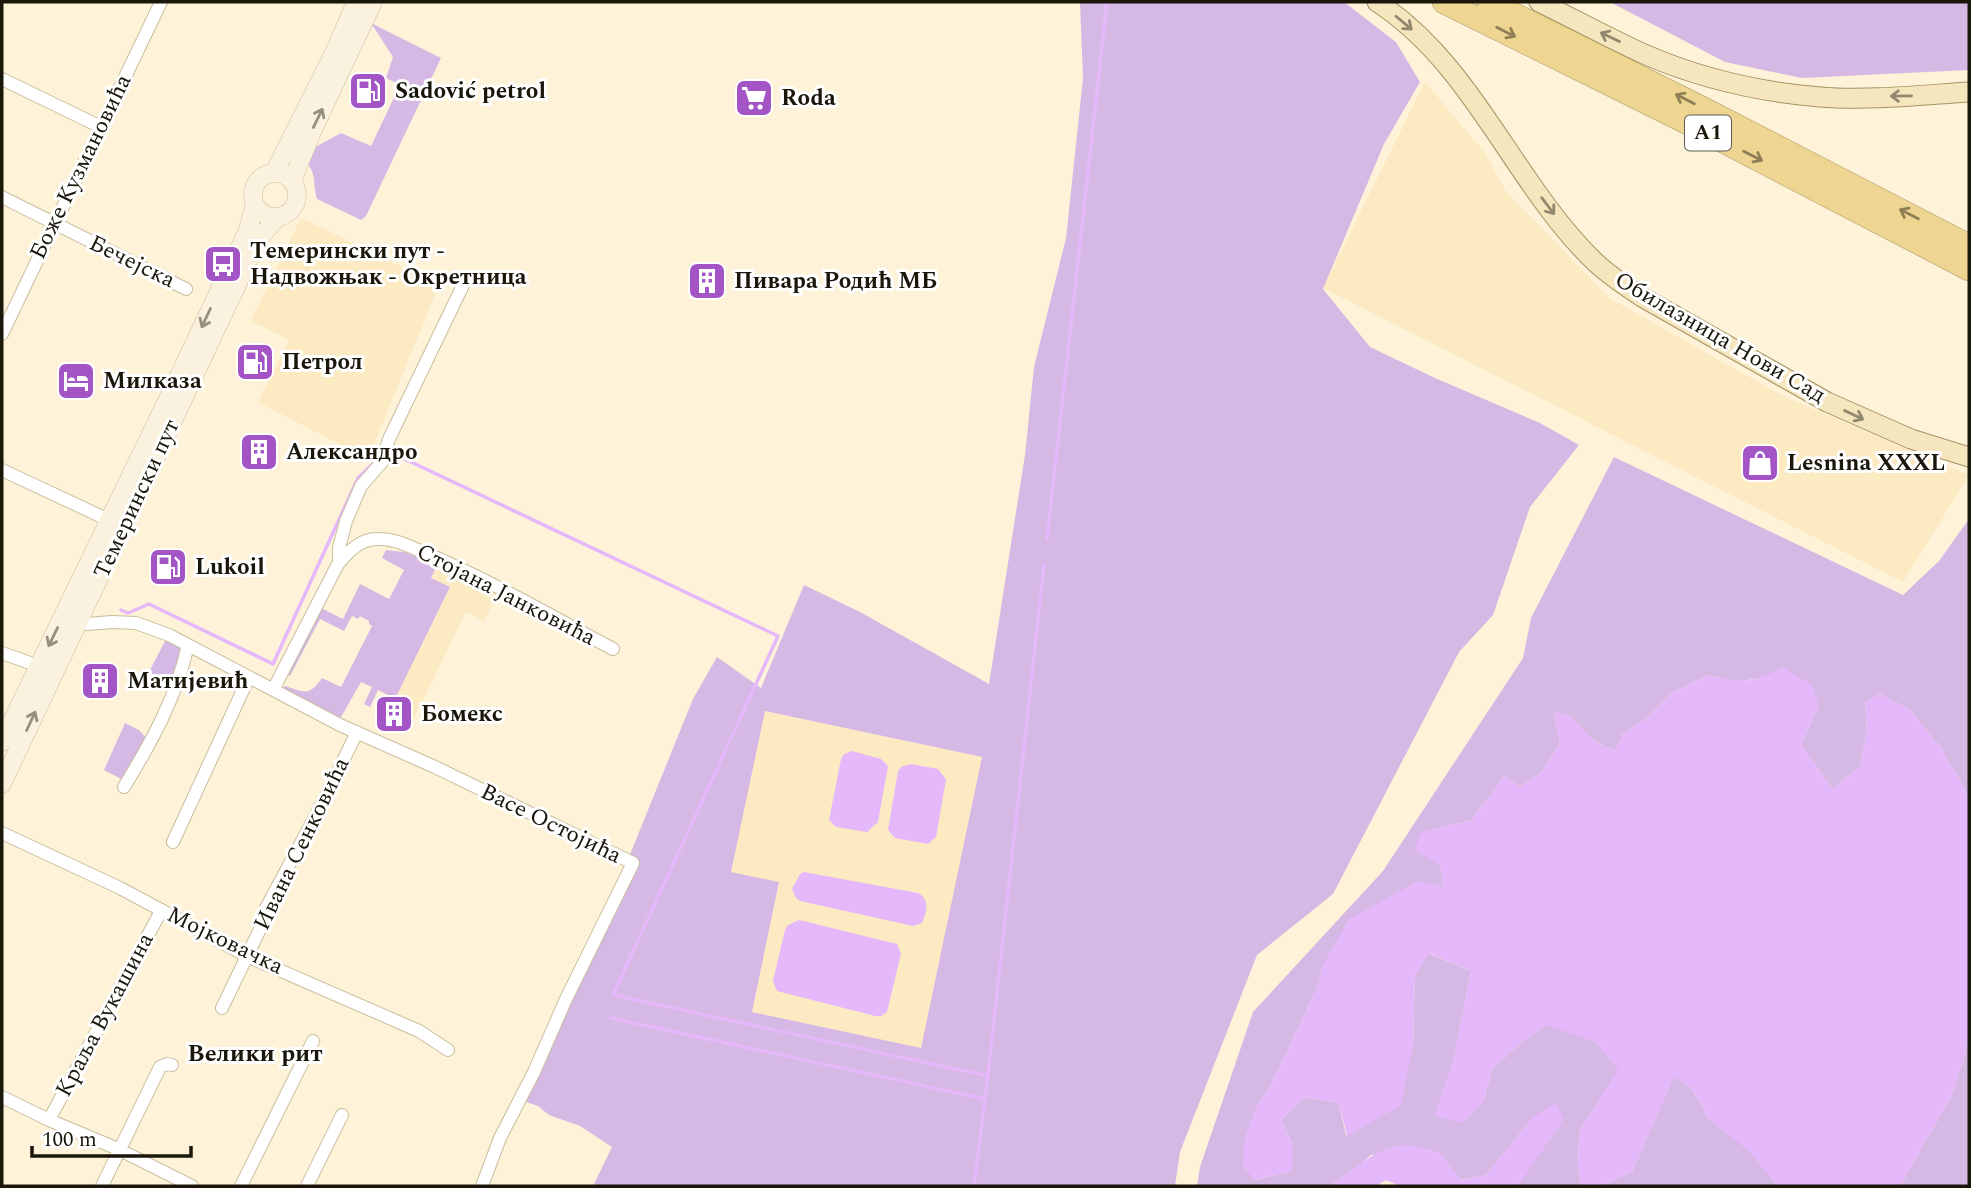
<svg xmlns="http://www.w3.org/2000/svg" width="1971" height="1188" font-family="Spectral,serif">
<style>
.built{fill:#fbeac2}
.green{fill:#d5b8e4;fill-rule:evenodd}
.water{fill:#e5b7fb}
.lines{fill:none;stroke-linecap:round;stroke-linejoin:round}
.stream{stroke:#e5b7fb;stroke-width:3.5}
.minor-casing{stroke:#cabd9d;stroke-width:14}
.secondary-casing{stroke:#cabd9d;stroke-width:19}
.primary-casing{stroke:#a49262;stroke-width:21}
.motorway-casing{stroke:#a49262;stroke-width:24}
.minor{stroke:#fff;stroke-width:12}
.secondary{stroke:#faf2de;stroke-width:18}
.primary{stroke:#f5e6be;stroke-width:19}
.motorway{stroke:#efd592;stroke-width:23}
.oneway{stroke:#92886d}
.oneway2{stroke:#8f7f55}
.oneway3{stroke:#958f7f}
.labels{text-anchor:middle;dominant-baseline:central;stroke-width:6;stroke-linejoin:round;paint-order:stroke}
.shield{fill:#fff;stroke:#5f5c54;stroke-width:2}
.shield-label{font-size:21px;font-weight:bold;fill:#1a160a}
.poi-label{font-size:23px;font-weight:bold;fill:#1a160a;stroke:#fff;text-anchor:start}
.street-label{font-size:23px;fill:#1a160a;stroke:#fff}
.neighbourhood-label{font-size:24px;font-weight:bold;fill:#1a160a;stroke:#fff}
</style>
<rect width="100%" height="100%" fill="#fef3d9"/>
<path class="built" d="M1425,82L1485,153L1505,190L1609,298L1785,397L1969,475L1903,582L1323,288Z
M301,218L439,285L368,459L258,402L289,340L251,321Z
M437,565L497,595L484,621L466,612L409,728L386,717L450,588L431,578Z
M764,711L982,757L921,1048L752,1012L779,883L731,872Z"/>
<path class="green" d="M1080,2H1344L1396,42L1420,82L1384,144L1323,289L1370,347L1435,378L1540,423L1579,445L1530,507L1493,615L1459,652L1333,894L1257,955L1180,1152L1175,1186H593L612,1147L580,1126L549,1115L538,1106L526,1102L571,1000L693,699L717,657L761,688L804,585L860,612L989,684L1025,455L1034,367L1066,238L1083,78ZM765,711L982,757L921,1048L752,1012L779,882L731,872Z
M1610,2H1969V70L1802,78L1725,62Z
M371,23L441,58L366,216L361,220L317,199C312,181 318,178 305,159L312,149L341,133L371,146L400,85L386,78L393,57Z
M1614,457L1903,595L1939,561L1969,519V797L1941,748L1910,710L1880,694L1865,702L1867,731L1860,767L1832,789L1801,744L1819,705L1765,677L1737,682L1708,675L1671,694L1647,718L1623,734L1615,751L1594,741L1571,717L1554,712L1560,744L1541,773L1520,787L1504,776L1472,820L1422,832L1440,865L1443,886L1323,965L1316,990L1275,1077L1256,1108L1243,1165L1255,1180L1292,1171V1144L1281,1120L1305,1097L1339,1103L1346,1136L1413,1046L1415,976L1428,953L1471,971L1453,1062L1435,1116L1484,1101L1492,1069L1520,1044L1546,1024L1596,1042L1619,1070L1580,1130L1577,1161L1581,1186H1518L1528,1170L1533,1117L1486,1175L1460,1180L1439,1152L1371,1155L1349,1174L1328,1186H1197L1200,1167L1253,1012L1383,871L1523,658L1531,618Z
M386,550L404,552L437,565L431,578L450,587L395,699L378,690L370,707L364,704L372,687L361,682L340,719L283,688L285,686C304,692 309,697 322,678L341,687L372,626L369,624V621L360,616L358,619L352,616L344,631L320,619L290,676L287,674L321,608L343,619L360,584L389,599L404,570L382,558Z
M166,639L181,647L182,651L174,679L161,678L149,672Z
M125,723L139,730L147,739L123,780L104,770Z
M1969,1041V1186H1900L1953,1093Z
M1674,1076L1691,1087L1709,1119L1749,1150L1778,1186H1601L1632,1172Z"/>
<path class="water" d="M1782,667L1811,684L1819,705L1801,744L1832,789L1860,767L1867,731L1865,702L1880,694L1910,710L1941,748L1969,797V1041L1953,1093L1900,1186H1778L1749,1151L1709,1119L1691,1087L1674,1077L1632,1172L1601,1186H1581L1577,1161L1580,1130L1618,1070L1596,1042L1546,1025L1520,1044L1492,1069L1484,1101L1463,1123L1434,1116L1453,1061L1471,971L1429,953L1415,976L1413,1046L1401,1105L1347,1136L1339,1103L1305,1097L1281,1120L1292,1144V1171L1254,1180L1243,1165L1245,1137L1256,1108L1275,1077L1316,990L1323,965L1349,919L1418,881L1443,886L1440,865L1414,850L1422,832L1472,820L1504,776L1520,787L1541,773L1560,744L1554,712L1571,717L1594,741L1615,751L1623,734L1647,718L1671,694L1708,675C1740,683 1753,684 1782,667Z
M852,751L881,759L888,766L878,822L867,832L836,827L829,820L841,759L844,754Z
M911,764L938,769L946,779L936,837L928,844L895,838L888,830L898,771L901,767Z
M804,872L918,893C930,899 927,912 922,923L913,926L800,901L796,898L792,889L800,874Z
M799,920L897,944L901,954L887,1012L881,1016H875L777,991L773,981L785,930L788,925Z
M1556,1103L1564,1119L1518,1186H1399L1386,1180L1376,1186H1328C1353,1172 1375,1146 1406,1145C1416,1145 1429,1150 1439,1152L1461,1180L1486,1175L1533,1117Z"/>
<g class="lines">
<path class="stream" d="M390,452L778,636L613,995L988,1076L985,1099
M1047,539L1107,2
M121,610L128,613L149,604L273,664L358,478L378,459
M611,1018L985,1099L974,1186
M988,1075L1044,565"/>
<defs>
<path id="minor" d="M2,79L101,127
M2,197L186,289
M2,334L161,2
M2,470L111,521
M339,562V548L346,521L361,486L382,462L389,439L465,281
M79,621L87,624L112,622L136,623L169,635L340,725L435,767L633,863L566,999L534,1072L500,1138L482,1186
M2,653L44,668
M274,688L338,564C348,552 360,539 377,539C393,538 408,546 423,552C488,579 551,616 613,649
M124,787C151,743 177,696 188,645
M2,833L120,888L247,956L419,1031L448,1050
M173,842L249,677
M222,1008L261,927L265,910L325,798L357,732
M2,1097L49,1120L118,1149L192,1186
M49,1120L161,911
M102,1186L160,1067L167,1064L172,1065
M241,1186L313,1041
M307,1186L342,1115"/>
<path id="secondary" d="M274,173L335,51L356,2
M253 195a22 22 0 1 1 44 0a22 22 0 1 1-44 0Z
M292,181L312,132L373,2
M2,742L179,376L247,232L255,204
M2,784L259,238L278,217"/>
<path id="primary" d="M1377,2C1474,65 1513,183 1595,262C1609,275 1625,286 1642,297L1827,402L1911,439L1969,457
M1539,2C1574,19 1609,38 1644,54C1699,78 1760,92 1820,97C1867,101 1922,95 1969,92"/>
<path id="motorway" d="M1444,2L1694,126L1969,269
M1489,2L1702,108L1969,246"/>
</defs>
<use href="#minor" class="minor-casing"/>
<use href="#secondary" class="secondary-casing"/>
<use href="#primary" class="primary-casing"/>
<use href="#motorway" class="motorway-casing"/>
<use href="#minor" class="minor"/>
<use href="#secondary" class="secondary"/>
<use href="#primary" class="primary"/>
<use href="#motorway" class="motorway"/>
</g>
<defs><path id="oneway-shaft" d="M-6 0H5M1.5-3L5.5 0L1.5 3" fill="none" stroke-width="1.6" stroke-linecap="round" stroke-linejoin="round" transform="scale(1.75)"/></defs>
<g class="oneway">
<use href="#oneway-shaft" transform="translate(1404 23) rotate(40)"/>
<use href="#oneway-shaft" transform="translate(1610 37) rotate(-154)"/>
<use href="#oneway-shaft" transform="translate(1901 96) rotate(179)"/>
<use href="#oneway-shaft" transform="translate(1548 206) rotate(53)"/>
<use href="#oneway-shaft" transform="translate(1854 415) rotate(25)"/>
</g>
<g class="oneway2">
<use href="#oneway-shaft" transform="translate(1506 32) rotate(27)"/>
<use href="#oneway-shaft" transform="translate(1685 99) rotate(-153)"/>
<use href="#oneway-shaft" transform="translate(1753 156) rotate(27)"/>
<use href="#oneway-shaft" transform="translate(1909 214) rotate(-153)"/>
</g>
<g class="oneway3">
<use href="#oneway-shaft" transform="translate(318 118) rotate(-64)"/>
<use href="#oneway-shaft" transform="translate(206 318) rotate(115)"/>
<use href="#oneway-shaft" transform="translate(53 637) rotate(116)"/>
<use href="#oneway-shaft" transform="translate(31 721) rotate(-65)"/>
</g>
<defs>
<symbol id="fuel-square" viewBox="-11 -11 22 22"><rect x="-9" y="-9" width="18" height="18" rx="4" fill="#a355c6" stroke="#fff"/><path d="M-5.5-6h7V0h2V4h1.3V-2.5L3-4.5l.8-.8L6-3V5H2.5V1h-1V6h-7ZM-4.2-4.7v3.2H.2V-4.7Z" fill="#fff"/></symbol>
<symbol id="supermarket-square" viewBox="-11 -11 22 22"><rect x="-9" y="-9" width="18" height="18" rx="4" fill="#a355c6" stroke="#fff"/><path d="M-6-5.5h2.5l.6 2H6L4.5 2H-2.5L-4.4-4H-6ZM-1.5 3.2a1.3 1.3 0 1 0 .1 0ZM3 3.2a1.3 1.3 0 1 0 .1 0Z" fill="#fff"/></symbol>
<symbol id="bus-square" viewBox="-11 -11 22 22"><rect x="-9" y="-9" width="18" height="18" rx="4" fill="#a355c6" stroke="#fff"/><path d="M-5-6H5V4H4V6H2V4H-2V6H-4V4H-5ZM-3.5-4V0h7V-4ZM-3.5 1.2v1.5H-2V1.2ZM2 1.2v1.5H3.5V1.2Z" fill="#fff"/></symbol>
<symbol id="building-square" viewBox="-11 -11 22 22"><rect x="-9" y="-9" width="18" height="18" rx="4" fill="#a355c6" stroke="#fff"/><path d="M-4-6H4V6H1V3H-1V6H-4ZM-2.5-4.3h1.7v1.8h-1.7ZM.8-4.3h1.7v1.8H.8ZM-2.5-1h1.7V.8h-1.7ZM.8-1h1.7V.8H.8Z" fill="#fff"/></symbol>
<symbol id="hotel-square" viewBox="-11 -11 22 22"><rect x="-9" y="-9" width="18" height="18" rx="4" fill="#a355c6" stroke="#fff"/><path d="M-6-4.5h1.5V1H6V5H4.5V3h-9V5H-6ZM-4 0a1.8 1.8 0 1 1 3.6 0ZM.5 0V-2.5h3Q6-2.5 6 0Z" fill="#fff"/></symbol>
<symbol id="shop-square" viewBox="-11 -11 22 22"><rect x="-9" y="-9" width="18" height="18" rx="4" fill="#a355c6" stroke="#fff"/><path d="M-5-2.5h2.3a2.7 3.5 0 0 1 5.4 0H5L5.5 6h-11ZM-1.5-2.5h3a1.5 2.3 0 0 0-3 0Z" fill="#fff"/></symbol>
</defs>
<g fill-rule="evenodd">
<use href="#fuel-square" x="346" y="69" width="44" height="44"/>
<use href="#supermarket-square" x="732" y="76" width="44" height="44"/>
<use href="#bus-square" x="201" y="242" width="44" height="44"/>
<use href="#building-square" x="685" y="259" width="44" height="44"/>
<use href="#fuel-square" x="233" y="340" width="44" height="44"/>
<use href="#hotel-square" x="54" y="359" width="44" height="44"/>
<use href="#building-square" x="237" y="430" width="44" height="44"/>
<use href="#shop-square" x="1738" y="441" width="44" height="44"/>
<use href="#fuel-square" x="146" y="545" width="44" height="44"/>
<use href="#building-square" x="78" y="659" width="44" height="44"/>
<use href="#building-square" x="372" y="692" width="44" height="44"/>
</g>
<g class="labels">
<rect class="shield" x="1685" y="115.5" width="46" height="35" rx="5"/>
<g class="shield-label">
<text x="1708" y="133">A1</text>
</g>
<g class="poi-label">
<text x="395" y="91">Sadović petrol</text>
<text x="781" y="98">Roda</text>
<text x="250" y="251">Темерински пут -<tspan x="250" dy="26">Надвожњак - Окретница</tspan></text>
<text x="734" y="281">Пивара Родић МБ</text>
<text x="282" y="362">Петрол</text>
<text x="103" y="381">Милказа</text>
<text x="286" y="452">Александро</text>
<text x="1787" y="463">Lesnina XXXL</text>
<text x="195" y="567">Lukoil</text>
<text x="127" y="681">Матијевић</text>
<text x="421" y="714">Бомекс</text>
</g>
<g class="street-label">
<text transform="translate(81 167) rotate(-64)">Боже Кузмановића</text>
<text transform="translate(132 262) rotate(26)">Бечејска</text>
<text transform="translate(1720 338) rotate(30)">Обилазница Нови Сад</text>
<text transform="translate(137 499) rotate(-65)">Темерински пут</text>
<text transform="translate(506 595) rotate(27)">Стојана Јанковића</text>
<text transform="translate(551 824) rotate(26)">Васе Остојића</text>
<text transform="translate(302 844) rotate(-64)">Ивана Сенковића</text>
<text transform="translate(225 941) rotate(26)">Мојковачка</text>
<text transform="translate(105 1015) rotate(-62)">Краља Вукашина</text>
</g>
<g class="neighbourhood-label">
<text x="255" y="1054">Велики рит</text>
</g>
</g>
<rect width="1971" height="1188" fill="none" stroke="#1a160a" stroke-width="7"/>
<path d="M32 1146v10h159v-10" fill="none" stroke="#1a160a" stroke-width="3.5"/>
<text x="42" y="1146" font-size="21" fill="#1a160a" stroke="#ffffff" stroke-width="5" paint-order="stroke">100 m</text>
</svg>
